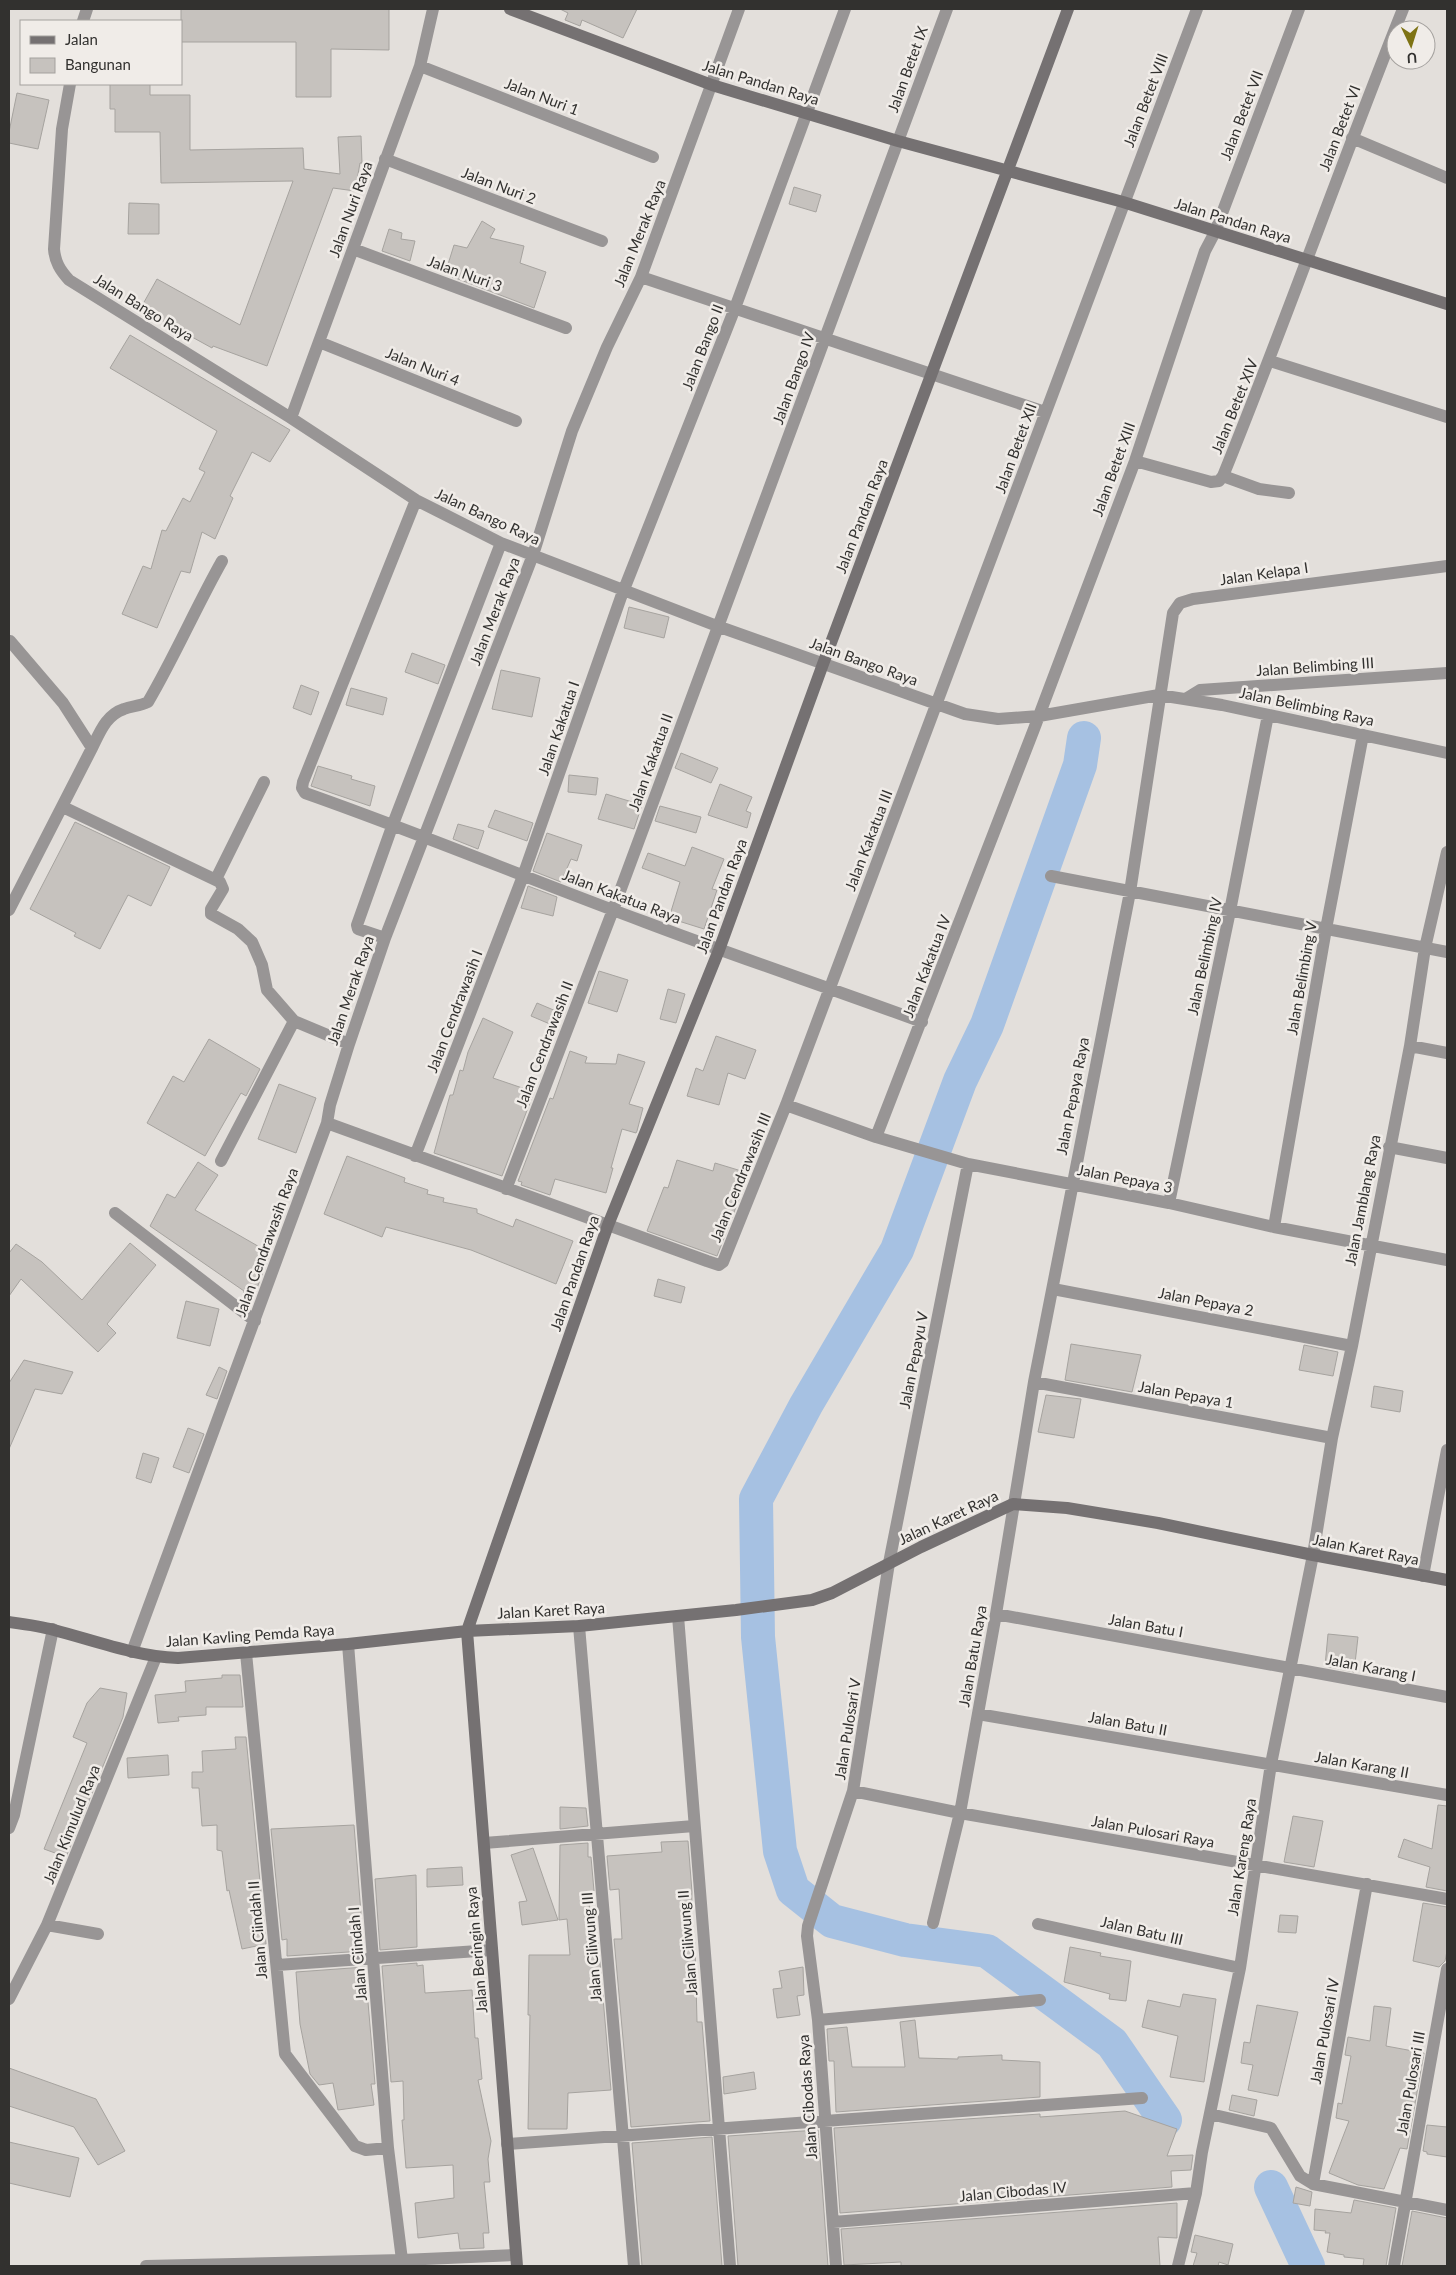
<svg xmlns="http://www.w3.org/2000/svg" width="1456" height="2275" font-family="Lato,sans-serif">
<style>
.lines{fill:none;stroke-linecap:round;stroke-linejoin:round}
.river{stroke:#a6c1e2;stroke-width:34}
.building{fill:#c6c2be;stroke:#a6a39f}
.street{stroke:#989595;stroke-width:12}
.secondary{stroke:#757172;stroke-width:12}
.labels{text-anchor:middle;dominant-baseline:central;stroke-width:5;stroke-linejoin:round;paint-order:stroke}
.street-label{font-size:15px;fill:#32312f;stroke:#f0ece8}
</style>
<rect width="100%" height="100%" fill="#e3dfdb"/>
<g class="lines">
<path class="river" d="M1084,738L1080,765L987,1025L960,1081L897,1250L806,1405L756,1499L758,1637L780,1851L793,1890L832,1921L905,1940L987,1951L1112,2043L1165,2120
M1271,2187L1308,2266"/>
</g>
<path class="building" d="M181,9H389V50L331,49V97H296V42H181Z
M560,9H637L623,38L582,20L580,26L565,20L568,13Z
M110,84H150V95H190V150L303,148L304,169L340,174L338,137L361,136L362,163H360L355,191L333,188L267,366L213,346L212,348L143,310V304L157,279L240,325L293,181L161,183L160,132H115V109H110Z
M17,93L49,100L38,149L9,143V132Z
M794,187L821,195L816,212L789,204Z
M129,203L159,204V234H128Z
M482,221L495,229L490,238L524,246L520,263L546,272L534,308L445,274L454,245L467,248Z
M389,229L402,233L401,239L415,241L410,261L382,251Z
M130,335L290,430L270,462L252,452L230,496L233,498L215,539L202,532L190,573L181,571L157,628L122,614L143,566L151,569L162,530L166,531L183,498L190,502L205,472L199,469L217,431L110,368Z
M629,607L669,617L664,638L624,628Z
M412,653L445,665L438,684L405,672Z
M501,670L540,678L532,717L492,709Z
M301,685L319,692L311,715L293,708Z
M351,688L387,698L383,715L346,705Z
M681,753L718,768L711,783L675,768Z
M318,766L352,776L351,779L375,786L370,806L311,786Z
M569,775L598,778L596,795L568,792Z
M720,784L752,797L746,811L751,813L747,828L708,815Z
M606,794L642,805L634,829L598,819Z
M660,806L701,817L696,833L655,821Z
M495,810L533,823L527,841L488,827Z
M75,822L170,867L151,906L128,895L100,949L74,936L76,933L30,909Z
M458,824L484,831L478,849L453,839Z
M547,833L582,845L577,861L571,859L561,882L533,871Z
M692,847L724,859L712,889L717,890L704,929L669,918L680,882L642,868L648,853L685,866Z
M528,886L557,897L553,916L521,908Z
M599,971L628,980L617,1012L588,1003Z
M668,989L685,994L676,1023L660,1019Z
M537,1003L563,1014L557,1027L531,1016Z
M483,1018L513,1032L493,1078L534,1092L502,1176L434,1153L450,1095H453L460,1070L463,1071L468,1052Z
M716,1036L756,1050L745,1079L728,1073L719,1105L687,1096L696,1068L703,1071Z
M209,1039L260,1069L246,1096L241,1093L205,1156L147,1123L173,1076L184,1082Z
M570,1051L587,1057L585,1063L616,1064L618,1054L645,1062L629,1104L643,1108L637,1131L636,1133L622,1129L611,1168H613L606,1193L555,1179L550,1195L521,1185L522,1182L518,1181L550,1098L553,1099Z
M279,1084L316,1098L296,1153L258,1139Z
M347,1156L405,1178L404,1182L428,1190L427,1194L444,1198L443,1202L477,1209V1213L513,1227L516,1219L573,1241L556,1284L471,1250L386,1227L382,1237L324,1214Z
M677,1160L713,1171L715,1163L748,1173L743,1189L717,1256L647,1231L664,1187L668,1188Z
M198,1162L218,1175L195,1210L270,1253L253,1299L243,1296L244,1291L150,1226L167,1194L175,1198Z
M130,1243L156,1265L107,1324L116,1333L98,1352L21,1279L9,1296V1253L16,1244L42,1262L82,1300Z
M658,1279L685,1287L681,1303L654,1296Z
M186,1301L219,1309L210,1346L177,1338Z
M1071,1344L1141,1355L1132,1392L1065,1380Z
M1304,1345L1338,1352L1333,1376L1299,1370Z
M24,1360L73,1372L62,1394L35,1389L9,1449V1383Z
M219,1367L227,1371L217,1399L206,1395Z
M1374,1386L1403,1391L1400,1412L1371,1407Z
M1046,1395L1081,1399L1074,1438L1038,1432Z
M188,1428L204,1434L189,1473L173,1467Z
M143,1453L159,1458L151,1483L136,1478Z
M1328,1634L1358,1637L1354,1672L1325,1666Z
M222,1675H240L243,1707H206V1715L178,1717L179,1721L158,1723L155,1695L186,1692L185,1681L222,1678Z
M100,1688L127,1693L123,1717L66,1857L44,1849L87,1743L73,1737L87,1703Z
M235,1737H246L266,1944L242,1949L229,1890L227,1891L222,1851L217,1850V1825L202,1826L199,1788H192V1772H203L202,1751L236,1749Z
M168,1755L169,1775L128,1778L127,1758Z
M1438,1805L1447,1806V1891L1426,1887L1430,1867L1398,1857L1404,1839L1432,1849Z
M560,1807L586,1808L588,1826L560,1829Z
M1293,1816L1323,1821L1314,1867L1284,1862Z
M354,1825L364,1951L287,1956V1939L282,1940L271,1829Z
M688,1841L692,1892L691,1943L695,1942L697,2022H702L710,2121L631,2127L614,1939H622L619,1889L610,1890L607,1856L662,1852L661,1842Z
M588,1843V1857H591L594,1891L588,1892L593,1941L598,1940L611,2090L568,2093L567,2129H528L530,2015H528L529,1955H570L567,1919L559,1920L560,1845Z
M533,1848L558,1920L522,1925L519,1902L527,1901L511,1855Z
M462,1867L463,1885L427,1887V1869Z
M416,1875L417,1947L380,1950L375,1879Z
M1423,1903L1447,1907V1951L1445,1961L1439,1967L1413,1961Z
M1280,1915L1298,1916L1296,1933L1278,1932Z
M1070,1947L1101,1953L1100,1956L1131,1961L1126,2001L1109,1999L1110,1994L1064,1982Z
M417,1963V1966L423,1965L425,1993L472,1990L475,2038H478L482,2079L478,2080L491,2141L488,2159L490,2182H484L489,2233H483L484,2248L460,2249L458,2233L418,2238L415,2203L454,2198L453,2165L406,2168L402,2120H404L403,2081L391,2082L382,1966Z
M365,1967L375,2084H371L374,2105L338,2110L333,2083L319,2085L310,2074L300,2024L296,1972Z
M803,1967L804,1995L797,1996L800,2015L777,2018L773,1989L782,1988L779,1971Z
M1183,1994L1216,1999L1204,2082L1170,2077L1178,2036L1142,2027L1148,2000L1180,2007Z
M1257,2005L1298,2012L1278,2096L1248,2090L1253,2065L1241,2063L1244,2042L1250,2043Z
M1374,2006L1391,2008L1386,2046L1424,2053L1407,2149L1400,2148L1384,2189L1358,2185L1329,2173L1349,2121L1336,2118L1338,2103L1342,2104L1351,2056L1345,2055L1348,2037L1370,2041Z
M915,2020L919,2058L958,2059V2057L1002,2055V2060L1040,2062V2097L836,2112L834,2061H829L827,2029L847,2027L852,2067H905L900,2022Z
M9,2068L96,2099L125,2151L98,2165L74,2127L9,2106Z
M754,2072L756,2089L724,2094L723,2077Z
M1232,2095L1257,2100L1254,2116L1229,2110Z
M1125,2111L1177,2129L1167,2156L1193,2155L1191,2170L1171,2171L1172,2187L840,2213L834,2128L1040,2114V2117Z
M1427,2125L1447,2127V2157L1427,2154V2152L1423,2151Z
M818,2130L828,2266H738L728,2136Z
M712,2137L722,2266H642L632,2143Z
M9,2142L79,2158L70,2197L9,2183Z
M1296,2187L1312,2192L1310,2206L1293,2203Z
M1354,2200L1396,2208L1386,2266H1363L1364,2259L1344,2257V2255L1327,2252L1330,2233H1325L1326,2231L1314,2230L1315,2209L1351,2213Z
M1177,2203V2238L1158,2237L1160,2266H901V2262L844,2265L841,2229Z
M1412,2211L1447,2218V2266H1402Z
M1195,2235L1233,2244L1228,2265L1219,2262L1218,2266H1193L1197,2253L1191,2252Z"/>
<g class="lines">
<path class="street" d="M83,21L87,9
M420,66L653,157
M70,84L62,129L54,249C55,262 60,270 69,280L291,418L416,500L501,543L717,626L965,714L998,719L1039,716L1159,695L1222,705L1447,753
M1352,138L1447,178
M385,159L602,241
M353,249L566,328
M641,277L1045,412
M319,342L516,421
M1270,361L1447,417
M291,418L420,66L433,9
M1135,461L1211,482L1219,481L1223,476C1286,321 1341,164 1403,9
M1223,476L1259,489L1289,493
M416,500L303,782L302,788L305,793C419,833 531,880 645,922C737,957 830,988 922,1022
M10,641L63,703L92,748C100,732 106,715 124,709C132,706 140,706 148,702C175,656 196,607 222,561
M1187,698L1200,690L1447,673
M63,807L220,882L223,889L211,909V914L238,929L252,942L262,965L267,990L294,1021
M1051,876L1447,952
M216,879L264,782
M9,910L92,748
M385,938L358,929L357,925L393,824L501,543
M1410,1046L1447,1053
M786,1105L876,1137L1034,729L1135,461L1205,251L1215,232L1299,9
M327,1123L707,1261L719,1265L723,1262L786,1105L1197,9
M876,1137L968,1164L1169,1203L1274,1227L1447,1260
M1389,1147L1447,1158
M415,1156L523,876L621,597L735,308L845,9
M221,1161L294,1021L349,1044
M506,1189L613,910L947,9
M1169,1203L1230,911L1268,715
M115,1213L255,1321
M1274,1227L1326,929L1363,735
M1053,1289L1352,1346
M1034,1382L1332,1438
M1423,1576L1447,1450
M996,1614L1447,1697
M678,1616L730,2266
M579,1626L634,2266
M348,1644L388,2148L402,2260
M132,1652L327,1123L330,1105L349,1044L385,938L533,555L572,431L607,347L641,277L739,9
M246,1653L285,2054L355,2146L366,2150L388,2148
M978,1714L1447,1795
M853,1791L960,1813L1447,1899
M9,1828L14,1815L53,1629
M484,1843L694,1826
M933,1923L960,1813L996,1614L1034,1382L1130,892L1173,613L1180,603L1193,599L1447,566
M1038,1924L1240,1968
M47,1925L98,1934
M277,1965L492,1950
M9,1999L47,1925L156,1657
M818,2020L1040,2000
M1210,2114L1271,2128L1300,2176L1313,2184L1447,2210
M507,2144L1142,2098
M1313,2184L1367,1884
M833,2222L1196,2193
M146,2266L402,2260L516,2255
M836,2266L818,2020L807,1936L808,1926L853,1791L889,1563L968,1164
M1178,2266L1196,2193L1202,2152L1240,1968L1271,1764L1313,1555L1332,1438L1352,1346L1410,1046L1425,948L1447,852
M1394,2266L1447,1969"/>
<path class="secondary" d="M510,9L712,85L898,141L1123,202L1447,304
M9,1622C24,1624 40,1626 54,1630C96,1641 134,1656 178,1658L348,1644L467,1631L579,1626L736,1610L812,1600L832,1593L921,1547L1013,1504L1067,1508L1158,1523L1313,1555L1447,1580
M517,2266L467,1631L608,1225L719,950L823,664L1068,9"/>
</g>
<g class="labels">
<g class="street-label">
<text transform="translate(907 69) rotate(-70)">Jalan Betet IX</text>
<text transform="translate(761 82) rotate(17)">Jalan Pandan Raya</text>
<text transform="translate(542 96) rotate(21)">Jalan Nuri 1</text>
<text transform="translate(1145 100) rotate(-69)">Jalan Betet VIII</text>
<text transform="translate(1241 115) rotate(-69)">Jalan Betet VII</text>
<text transform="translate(1339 128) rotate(-69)">Jalan Betet VI</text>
<text transform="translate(499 185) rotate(21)">Jalan Nuri 2</text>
<text transform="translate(350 209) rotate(-70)">Jalan Nuri Raya</text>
<text transform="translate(1233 220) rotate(17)">Jalan Pandan Raya</text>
<text transform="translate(639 233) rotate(-68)">Jalan Merak Raya</text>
<text transform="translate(465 273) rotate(20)">Jalan Nuri 3</text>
<text transform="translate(144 307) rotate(32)">Jalan Bango Raya</text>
<text transform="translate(702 347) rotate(-69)">Jalan Bango II</text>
<text transform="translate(423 366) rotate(22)">Jalan Nuri 4</text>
<text transform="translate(793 378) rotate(-70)">Jalan Bango IV</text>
<text transform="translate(1234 406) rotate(-68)">Jalan Betet XIV</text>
<text transform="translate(1015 448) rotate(-70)">Jalan Betet XII</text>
<text transform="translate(1113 469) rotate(-70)">Jalan Betet XIII</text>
<text transform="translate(488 516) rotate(25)">Jalan Bango Raya</text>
<text transform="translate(861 516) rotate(-69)">Jalan Pandan Raya</text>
<text transform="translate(1264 573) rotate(-8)">Jalan Kelapa I</text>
<text transform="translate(494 611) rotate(-69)">Jalan Merak Raya</text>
<text transform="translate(864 661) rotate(20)">Jalan Bango Raya</text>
<text transform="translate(1315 666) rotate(-4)">Jalan Belimbing III</text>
<text transform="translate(1307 706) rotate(12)">Jalan Belimbing Raya</text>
<text transform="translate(558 728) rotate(-71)">Jalan Kakatua I</text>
<text transform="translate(650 762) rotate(-70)">Jalan Kakatua II</text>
<text transform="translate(868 840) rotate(-69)">Jalan Kakatua III</text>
<text transform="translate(622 896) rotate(21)">Jalan Kakatua Raya</text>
<text transform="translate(721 896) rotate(-70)">Jalan Pandan Raya</text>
<text transform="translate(1204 956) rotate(-78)">Jalan Belimbing IV</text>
<text transform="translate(926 966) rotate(-69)">Jalan Kakatua IV</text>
<text transform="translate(1301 978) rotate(-80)">Jalan Belimbing V</text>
<text transform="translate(350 990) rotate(-71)">Jalan Merak Raya</text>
<text transform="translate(454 1011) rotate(-69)">Jalan Cendrawasih I</text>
<text transform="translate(544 1044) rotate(-69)">Jalan Cendrawasih II</text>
<text transform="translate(1072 1096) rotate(-79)">Jalan Pepaya Raya</text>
<text transform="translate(740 1177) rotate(-68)">Jalan Cendrawasih III</text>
<text transform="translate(1125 1178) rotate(11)">Jalan Pepaya 3</text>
<text transform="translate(1362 1200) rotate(-79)">Jalan Jamblang Raya</text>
<text transform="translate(266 1242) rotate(-70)">Jalan Cendrawasih Raya</text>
<text transform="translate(574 1273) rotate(-71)">Jalan Pandan Raya</text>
<text transform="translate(1206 1301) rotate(11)">Jalan Pepaya 2</text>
<text transform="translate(913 1360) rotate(-79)">Jalan Pepayu V</text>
<text transform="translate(1186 1394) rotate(10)">Jalan Pepaya 1</text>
<text transform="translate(948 1517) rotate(-25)">Jalan Karet Raya</text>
<text transform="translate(1366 1549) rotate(11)">Jalan Karet Raya</text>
<text transform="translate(551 1610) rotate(-3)">Jalan Karet Raya</text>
<text transform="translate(1146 1625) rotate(10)">Jalan Batu I</text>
<text transform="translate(250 1635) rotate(-4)">Jalan Kavling Pemda Raya</text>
<text transform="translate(972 1656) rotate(-80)">Jalan Batu Raya</text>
<text transform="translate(1371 1667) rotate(11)">Jalan Karang I</text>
<text transform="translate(1128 1723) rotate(10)">Jalan Batu II</text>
<text transform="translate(847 1729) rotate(-81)">Jalan Pulosari V</text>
<text transform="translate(1362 1764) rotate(10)">Jalan Karang II</text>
<text transform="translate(71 1824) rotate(-68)">Jalan Kimulud Raya</text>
<text transform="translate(1153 1831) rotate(10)">Jalan Pulosari Raya</text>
<text transform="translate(1241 1857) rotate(-81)">Jalan Kareng Raya</text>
<text transform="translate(257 1930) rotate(-95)">Jalan Ciindah II</text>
<text transform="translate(1142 1930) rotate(13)">Jalan Batu III</text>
<text transform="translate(687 1943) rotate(-95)">Jalan Ciliwung II</text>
<text transform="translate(591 1947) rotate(-95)">Jalan Ciliwung III</text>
<text transform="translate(476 1950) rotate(-95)">Jalan Beringin Raya</text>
<text transform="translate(357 1954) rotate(-95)">Jalan Ciindah I</text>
<text transform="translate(1324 2031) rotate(-80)">Jalan Pulosari IV</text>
<text transform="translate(1410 2083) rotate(-80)">Jalan Pulosari III</text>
<text transform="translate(807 2097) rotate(-94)">Jalan Cibodas Raya</text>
<text transform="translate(1013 2191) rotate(-5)">Jalan Cibodas IV</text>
</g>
</g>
<rect width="1456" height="2275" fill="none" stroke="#32312f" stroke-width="20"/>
<rect x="20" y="20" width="162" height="65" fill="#f0ece8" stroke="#a4a19e"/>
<rect x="30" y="36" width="25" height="8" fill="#757172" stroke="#a4a19e"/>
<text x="65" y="45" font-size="15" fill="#32312f">Jalan</text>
<rect x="30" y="58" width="25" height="15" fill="#c6c2be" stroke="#a4a19e"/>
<text x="65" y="70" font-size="15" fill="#32312f">Bangunan</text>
<g transform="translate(1411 45) rotate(176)"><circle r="24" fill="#f0ece8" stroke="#a4a19e"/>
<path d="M0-4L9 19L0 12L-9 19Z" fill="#7e7314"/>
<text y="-8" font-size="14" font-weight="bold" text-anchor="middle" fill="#32312f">U</text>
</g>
</svg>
